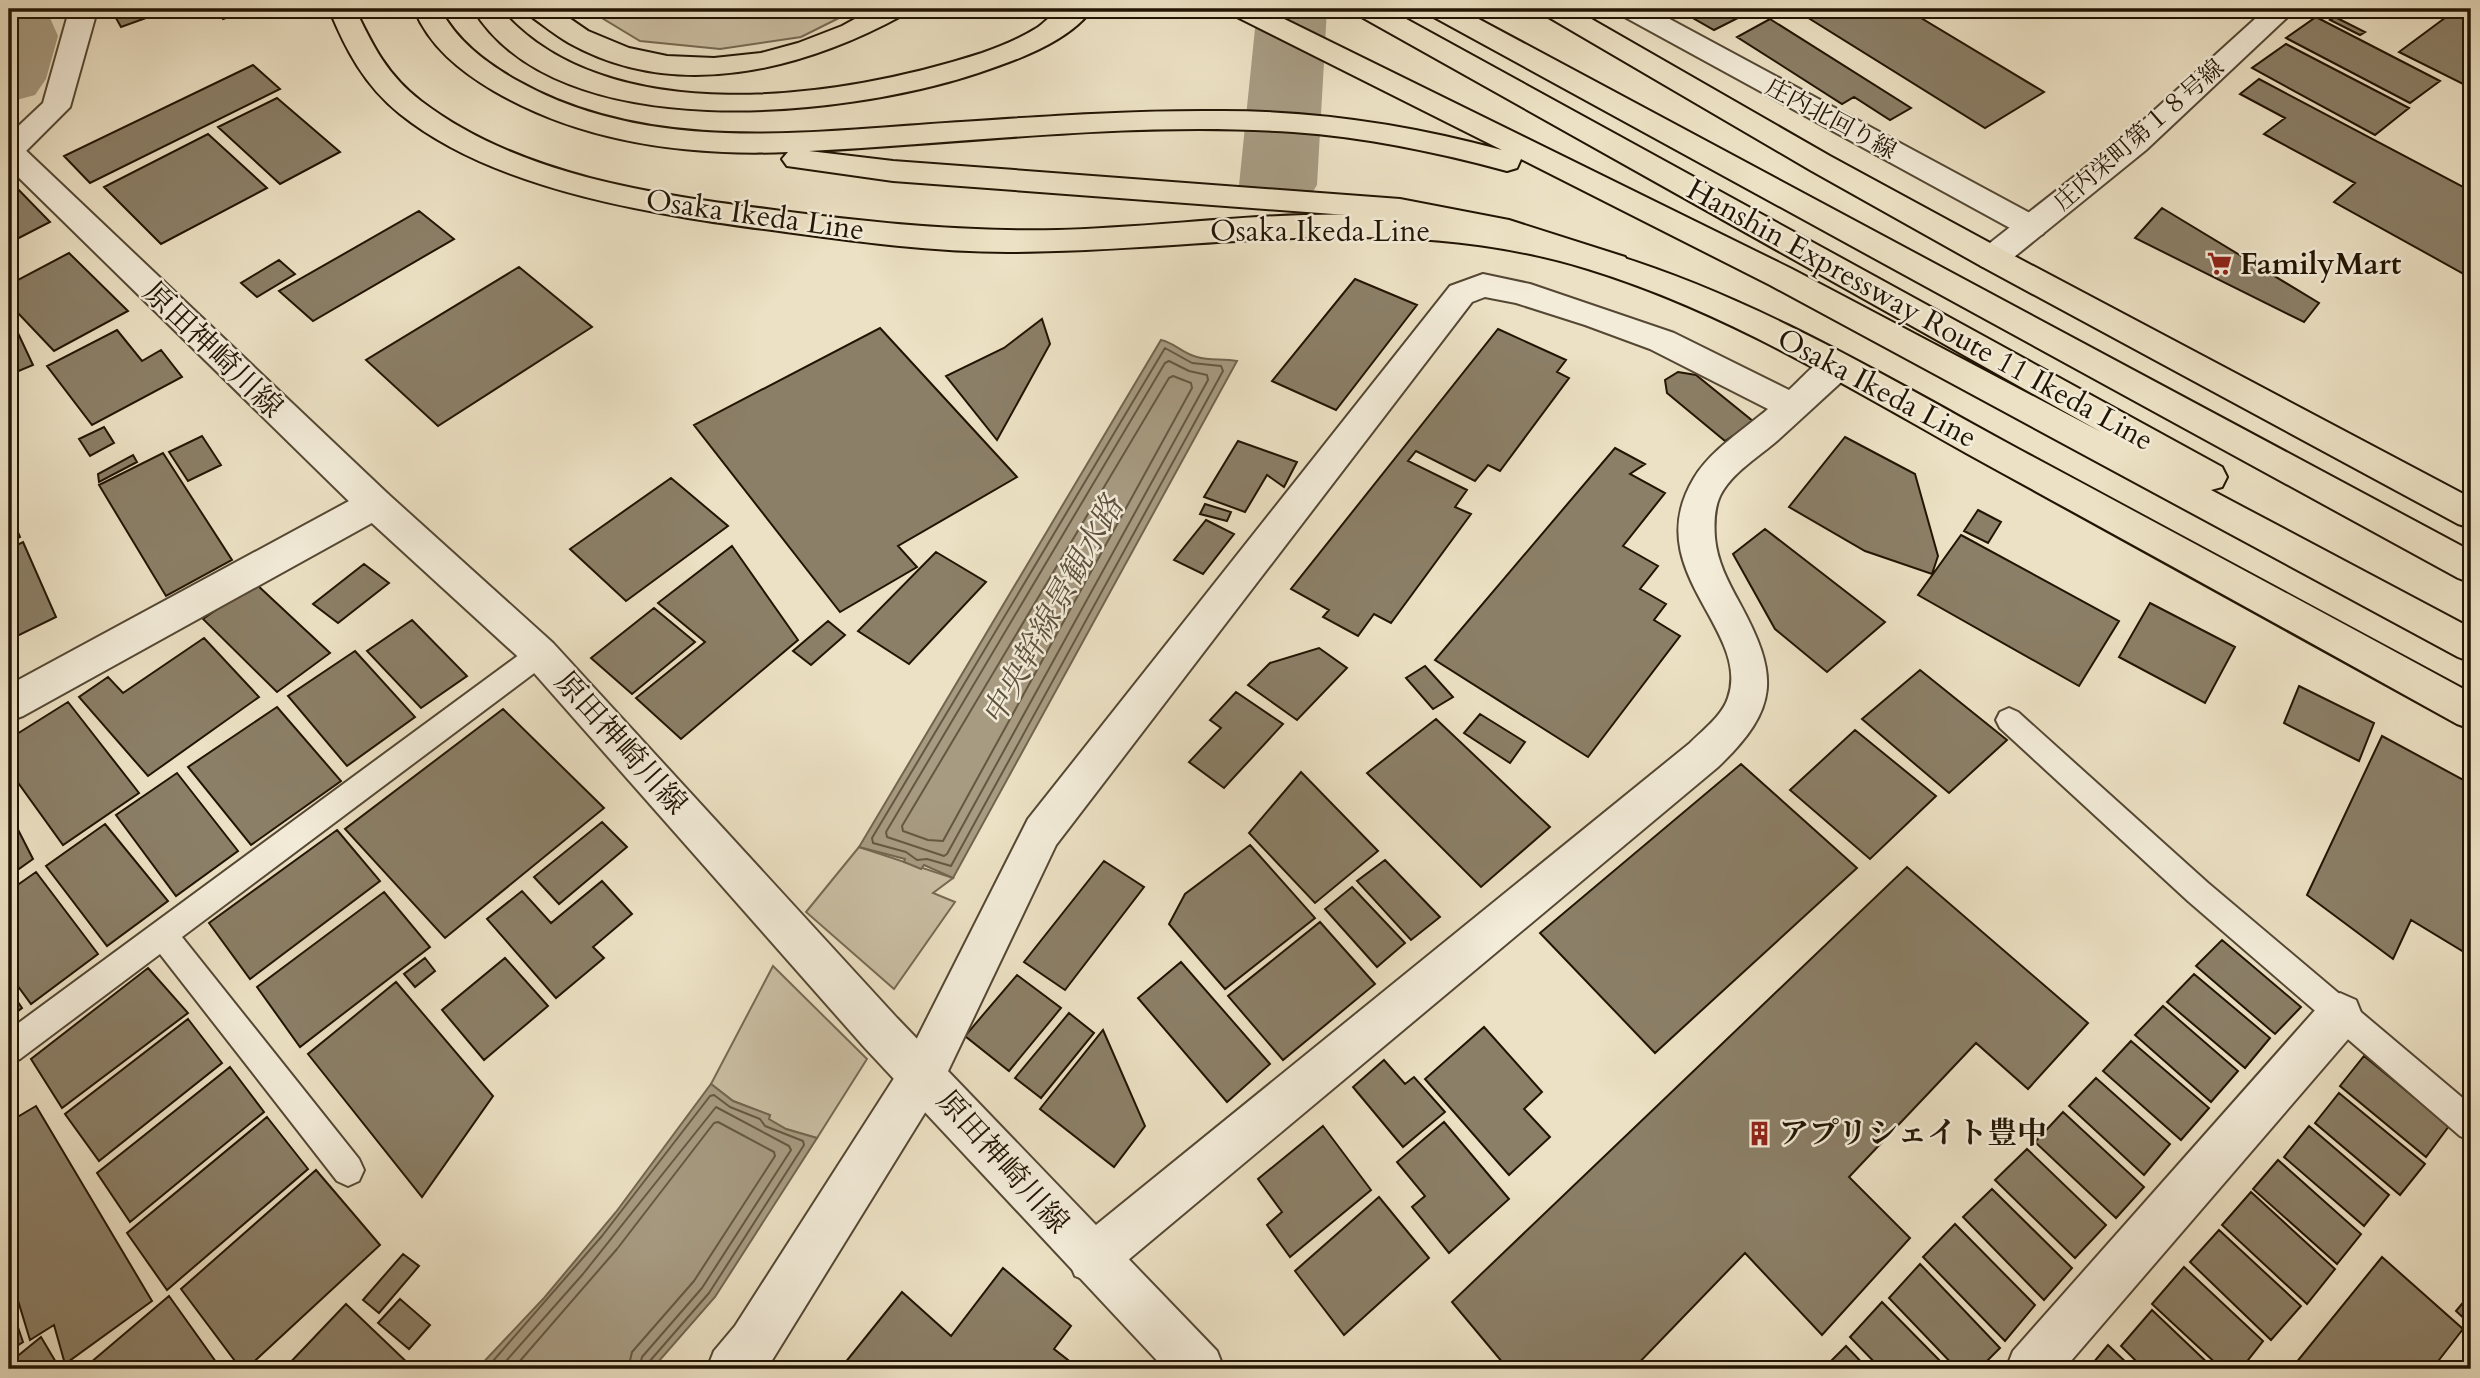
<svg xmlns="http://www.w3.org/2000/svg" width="2480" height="1378" font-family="Cardo,'Noto Serif JP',serif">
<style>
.green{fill:#cabea3;stroke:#766953;stroke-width:2}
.water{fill:#a79b82;stroke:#72654f;stroke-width:2}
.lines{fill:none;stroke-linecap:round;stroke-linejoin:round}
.shore{stroke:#645842;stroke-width:2}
.river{fill:#a79b82;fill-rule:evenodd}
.building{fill:#8b7f67;stroke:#221403;stroke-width:2}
.service-casing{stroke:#544733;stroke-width:4}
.minor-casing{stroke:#544733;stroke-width:4}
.tertiary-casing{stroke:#544733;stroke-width:4}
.primary-casing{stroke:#221403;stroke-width:4}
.motorway-casing{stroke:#221403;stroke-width:4}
.service{fill:#f3ecd9;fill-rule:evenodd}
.minor{fill:#f3ecd9;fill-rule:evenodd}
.tertiary{fill:#f3ecd9;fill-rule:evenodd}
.primary{fill:#ece1c4;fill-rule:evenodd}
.motorway{fill:#ece1c4;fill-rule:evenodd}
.labels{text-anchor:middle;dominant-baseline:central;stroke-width:5;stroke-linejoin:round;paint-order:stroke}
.far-street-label{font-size:24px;fill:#221403;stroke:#f3ecd9}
.street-label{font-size:30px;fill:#221403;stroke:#f3ecd9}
.poi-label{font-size:30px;font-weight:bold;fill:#221403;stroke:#f3ecd9;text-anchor:start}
.water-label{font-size:32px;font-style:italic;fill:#5e513c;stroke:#f3ecd9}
</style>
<rect width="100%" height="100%" fill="#ece1c4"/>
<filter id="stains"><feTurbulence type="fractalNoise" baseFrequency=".00286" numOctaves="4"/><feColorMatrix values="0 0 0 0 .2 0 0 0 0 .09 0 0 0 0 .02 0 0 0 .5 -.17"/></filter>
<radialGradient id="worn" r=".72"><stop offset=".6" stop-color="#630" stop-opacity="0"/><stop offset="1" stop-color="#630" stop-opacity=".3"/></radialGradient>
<path class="green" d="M587,9H857L801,37L720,49L640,41Z
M859,847L953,878L933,893L955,902L894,989L806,912Z
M773,966L867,1059L817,1138L786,1129L768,1119L770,1115L733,1101L711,1084Z"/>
<path class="water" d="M1161,340C1175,343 1182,353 1197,357C1211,361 1223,358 1237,361L953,878L924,865L921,869L904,862L905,859L859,847Z
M711,1084L733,1101L770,1115L769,1119L786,1129L817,1138L715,1297L652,1369H477L544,1298L616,1212Z"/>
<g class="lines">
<path class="shore" d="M1165,348L1192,363L1221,366L1223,371L951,866L927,859L917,860L906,852L873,843L872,838Z
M1169,361L1189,371L1207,375L1208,380L947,854L944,856L887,837L886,832L1165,363Z
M1173,376L1191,383L1192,388L943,841L928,840L903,831L902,826L1169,378Z
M486,1369L602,1236L710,1096L714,1095L730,1107L760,1119L765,1126L803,1141L804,1145L709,1293L649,1362L648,1369
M499,1369L583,1274L716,1107L789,1146L791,1150L702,1288L642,1357L639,1369
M513,1369L617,1249L714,1123L718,1122L774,1152L775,1156L694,1281L632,1352L628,1369"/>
<path class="river" d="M9,9H46L58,36L46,79L35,95L9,102Z
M1257,9H1327L1317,185L1306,203L1278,211L1250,203L1239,185Z"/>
</g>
<path class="building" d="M111,9H171L121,27Z
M216,9H252L223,19Z
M1677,9H1738L1746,14L1714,30Z
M1794,9H1906L2044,92L1985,128Z
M2457,9H2471V88L2399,52Z
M2316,17L2440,81L2410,103L2286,38Z
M2335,17L2365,32L2360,35L2330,20Z
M1770,19L1911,108L1890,120L1854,97L1842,104L1737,37Z
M2286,44L2409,108L2375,135L2252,68Z
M253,65L280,89L90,183L64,156Z
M2259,79L2471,191V278L2334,202L2355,183L2264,134L2285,118L2240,94Z
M277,98L340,152L280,184L218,127Z
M208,134L267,188L161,244L104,187Z
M9,183H12L50,222L9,243Z
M2162,208L2319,303L2304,322L2135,238Z
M419,211L454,239L313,321L279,291Z
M69,253L128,311L54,351L17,312L14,282Z
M279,260L295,274L257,297L241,283Z
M519,267L592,327L438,426L366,360Z
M1355,279L1417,305L1336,410L1272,381Z
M9,314L33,365L9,375Z
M1042,319L1050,344L997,440L946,376L1004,348Z
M880,328L1017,477L898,546L917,567L840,612L694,425Z
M1498,329L1566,360L1557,372L1569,378L1500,471L1488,465L1475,481L1416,451L1408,461L1467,490L1455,507L1471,514L1391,623L1374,614L1358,636L1323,617L1329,610L1291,589Z
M117,330L142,361L161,350L182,377L92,425L47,366Z
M1678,372L1696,375L1754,422L1725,441L1667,393L1665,380Z
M104,427L114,443L90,456L79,439Z
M202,436L221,465L188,481L169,452Z
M1845,437L1915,474L1938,556L1932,574L1865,551L1789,507Z
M1238,441L1297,462L1284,487L1267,475L1245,512L1204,497Z
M1615,448L1645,464L1630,474L1665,493L1623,546L1658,566L1640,589L1666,604L1654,620L1680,636L1588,757L1435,660Z
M163,453L232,560L166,596L99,485Z
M133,455L137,462L99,482L98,474Z
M671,478L728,526L626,601L570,549Z
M1205,504L1231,512L1227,521L1200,514Z
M1978,510L2001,522L1988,543L1964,531Z
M9,511L20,537L9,542Z
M1206,520L1234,534L1203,574L1174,560Z
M1765,529L1885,622L1827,672L1775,629L1733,554Z
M1961,535L2119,621L2079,686L1918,595Z
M23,542L56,617L9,640V549Z
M732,546L798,640L681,739L636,698L705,642L658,603Z
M936,552L986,582L909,664L858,631Z
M364,564L389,583L338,623L313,604Z
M255,583L330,653L277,692L203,619Z
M2150,603L2235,647L2205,703L2119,657Z
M654,608L695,642L632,694L591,658Z
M412,620L467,676L421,708L367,651Z
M828,621L845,635L811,665L793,651Z
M204,638L259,697L148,776L79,697L108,677L123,693Z
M1319,648L1347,668L1297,720L1248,685L1270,663Z
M355,651L415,717L347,766L288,696Z
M1425,666L1453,697L1433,709L1406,678Z
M1920,670L2007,740L1949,793L1862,719Z
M2299,686L2374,723L2359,761L2284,723Z
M1236,692L1283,724L1224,788L1189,762L1221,728L1210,720Z
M68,702L139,793L63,845L11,773L9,774V739Z
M277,707L341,781L251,845L188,767Z
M503,709L604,808L445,938L345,829Z
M1480,714L1525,742L1510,763L1464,733Z
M1436,719L1550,827L1481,887L1367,773Z
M1855,730L1936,796L1870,859L1790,790Z
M2382,736L2471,784V935L2464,952L2411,920L2393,959L2307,895Z
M1741,764L1857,868L1655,1053L1540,933Z
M1301,772L1378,851L1315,903L1249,833Z
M177,773L238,851L176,896L116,815Z
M9,812L33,859L9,876Z
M602,822L627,847L559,904L534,877Z
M105,824L168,901L107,946L46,866Z
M337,830L380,881L250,979L209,923Z
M1250,845L1315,918L1225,989L1169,924L1185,894Z
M1385,860L1440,917L1411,940L1357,881Z
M1104,861L1144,887L1065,990L1024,962Z
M1907,867L2088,1023L2028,1089L1976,1043L1849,1177L1910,1238L1822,1335L1745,1253L1633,1369H1508L1452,1302Z
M36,872L98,954L31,1004L9,974V891Z
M602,881L632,914L593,947L604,958L556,998L487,919L522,891L551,923Z
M1352,887L1405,943L1377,967L1325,909Z
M384,892L430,947L300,1047L257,987Z
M1320,922L1375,984L1283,1060L1228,996Z
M2222,940L2301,1007L2275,1034L2196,966Z
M425,958L435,971L415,987L404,974Z
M505,958L548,1006L484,1060L442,1010Z
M1181,962L1270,1064L1227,1102L1138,998Z
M148,968L188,1013L62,1108L31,1059Z
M2194,974L2270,1038L2245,1068L2167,1002Z
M1017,975L1061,1008L1009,1071L965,1036Z
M396,982L493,1096L422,1197L308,1054Z
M9,989L22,1008L9,1018Z
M2163,1006L2238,1071L2211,1102L2135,1035Z
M1069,1013L1094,1033L1041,1098L1015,1078Z
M188,1019L222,1063L99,1161L65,1114Z
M1484,1027L1542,1092L1524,1109L1550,1137L1509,1175L1425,1079Z
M1103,1030L1145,1126L1114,1167L1040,1109Z
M2131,1041L2209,1108L2181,1140L2103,1071Z
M2364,1056L2449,1126L2426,1157L2340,1086Z
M1384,1060L1405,1084L1414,1077L1445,1112L1403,1147L1353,1087Z
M230,1067L264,1112L130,1222L97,1173Z
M2096,1078L2170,1144L2144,1175L2069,1106Z
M2339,1093L2425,1164L2400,1195L2315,1123Z
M36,1106L152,1301L65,1364L54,1325L30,1340L9,1271V1122Z
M2063,1112L2144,1187L2116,1218L2035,1142Z
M267,1117L308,1169L167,1290L127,1233Z
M1444,1122L1509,1199L1449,1253L1412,1207L1425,1196L1397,1162Z
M1323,1126L1371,1190L1290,1257L1267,1225L1282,1212L1258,1179Z
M2309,1126L2389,1195L2364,1226L2284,1157Z
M2027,1149L2106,1225L2075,1258L1995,1180Z
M2278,1160L2361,1234L2337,1264L2253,1189Z
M316,1170L380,1245L246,1369H241L181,1289Z
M1992,1189L2072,1268L2044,1300L1963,1217Z
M2251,1192L2335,1269L2307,1304L2222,1225Z
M1379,1197L1429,1258L1344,1335L1295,1271Z
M1955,1224L2035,1305L2005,1341L1923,1257Z
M2219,1230L2301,1306L2271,1340L2190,1262Z
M403,1254L419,1266L379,1313L363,1300Z
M2382,1257L2463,1329L2432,1369H2291Z
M1920,1264L2000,1348L1979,1369H1957L1889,1298Z
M2184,1267L2263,1341L2241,1369H2222L2152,1304Z
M1003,1268L1071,1326L1054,1349L1068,1360L1061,1369H840L902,1292L951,1336Z
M2471,1293V1325L2456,1311Z
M169,1296L221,1369H83Z
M400,1299L430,1325L409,1349L378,1323Z
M9,1301L23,1342L9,1351Z
M1882,1302L1948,1369H1881L1850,1337Z
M346,1304L414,1369H284Z
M2152,1310L2214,1369H2144L2121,1346Z
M41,1337L60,1369H9V1363Z
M2108,1345L2133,1369H2088Z
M1846,1346L1868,1369H1823Z"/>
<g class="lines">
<defs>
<path id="service" d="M540,643L549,646L553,654L549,662L182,937L359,1159L364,1170L359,1181L348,1186L337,1181L160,954L20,1059L9,1063V1030L531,646Z
M2009,708L2018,712L2208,883L2471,1105V1141L2460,1136L2188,901L2000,728L1996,720L2000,712Z"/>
<path id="minor" d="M61,9H88L95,18L70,107L19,158L9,161V135L43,103L67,18Z
M2266,9H2296L2146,150L2003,266L1992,269L1981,266L1976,258L1981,250L2126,136Z
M1483,274L1530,284L1674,333L1789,390C1807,374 1823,349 1849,357L1854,366L1849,375C1825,397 1802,418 1778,440C1760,456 1731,473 1720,496C1714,509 1714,524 1715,538C1717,561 1728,582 1739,602C1779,675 1780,708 1718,767L1109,1276L1092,1283L1075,1276L1068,1259L1075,1242L1690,743C1703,730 1722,716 1728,698C1752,629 1638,571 1694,478C1711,450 1743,430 1768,409L1650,349L1585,325L1516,303L1485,297L1472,302L1056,845L939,1090L771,1362L764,1369H707L714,1351L735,1326L907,1058L1028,819L1450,286Z
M375,490L388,494L393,504L388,514L23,716L9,721V685L362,494Z
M2340,993L2356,1000L2362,1015L2356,1030L2064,1369H2006L2013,1351L2324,1000Z"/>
<path id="tertiary" d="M1617,9H1651L2043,220L2047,227L2043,234L2032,238L2021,234L1621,15Z
M9,141L19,144L388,494L553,643L897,1018L1217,1351L1224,1369H1165L865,1048L527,665L362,514L9,168Z"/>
<path id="primary" d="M329,9H355C373,46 387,75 421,101C522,178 660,195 782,211C874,223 965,232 1058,230C1169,227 1281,209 1392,216C1465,220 1538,231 1608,253C1755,297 1890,379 2024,452C2173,532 2322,612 2471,693V729L2457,724C2294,633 2130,543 1966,453C1845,385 1722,310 1588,269C1394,209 1204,252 1008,252C934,252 860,242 786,232C664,216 498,193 400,114C364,85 346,50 329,9Z
M1542,9H1574L1830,156L2003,250L2471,498V528L2458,524L1981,266L1810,170L1545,15Z"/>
<path id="motorway" d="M414,9H440C457,41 485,62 516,80C651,157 813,131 961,122C1048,116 1135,110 1222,111C1317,111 1410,125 1502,150L1233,15L1229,9H1264L1792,269L2101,432L1358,15L1354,9H1388L2222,467L2227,477L2222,487L2211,490L2471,628V662L2458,657L1770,285L1521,159L1517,168L1507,171C1437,152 1365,137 1293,132C1131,121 970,143 809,151L893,161L1400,199L1509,220L1625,257L1630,265L1625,273L1614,276L1505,241L1400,219L893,181L787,166L782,159L788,152C687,156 583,143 494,91C460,71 429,46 414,9Z
M473,9H500C607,134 844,98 982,53C999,47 1019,39 1035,29C1044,24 1051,14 1060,10C1068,6 1083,9 1092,9C1069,42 1014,61 978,73C846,117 558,149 473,9Z
M525,9H556L588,31L629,48L667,56L714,58L761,53L798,43L842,26L873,9H907L903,15C802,70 676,103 569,43C555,35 542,24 529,15Z
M1426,9H1460L2471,551V583L2458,578L1430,15Z"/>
</defs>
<use href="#service" class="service-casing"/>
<use href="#minor" class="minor-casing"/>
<use href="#tertiary" class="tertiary-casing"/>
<use href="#primary" class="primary-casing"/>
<use href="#motorway" class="motorway-casing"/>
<use href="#service" class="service"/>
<use href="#minor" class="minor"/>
<use href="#tertiary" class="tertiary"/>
<use href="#primary" class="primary"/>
<use href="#motorway" class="motorway"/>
</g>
<defs>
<symbol id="supermarket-bare" viewBox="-9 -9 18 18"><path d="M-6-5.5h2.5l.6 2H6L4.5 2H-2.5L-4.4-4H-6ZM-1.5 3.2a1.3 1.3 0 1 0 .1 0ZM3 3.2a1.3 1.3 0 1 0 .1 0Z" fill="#8f2418" stroke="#f3ecd9" stroke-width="2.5" paint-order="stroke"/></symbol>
<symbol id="building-bare" viewBox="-9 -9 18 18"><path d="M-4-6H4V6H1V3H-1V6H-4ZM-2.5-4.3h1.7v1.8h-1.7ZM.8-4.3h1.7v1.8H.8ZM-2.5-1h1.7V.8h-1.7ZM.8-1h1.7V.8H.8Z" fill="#8f2418" stroke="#f3ecd9" stroke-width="2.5" paint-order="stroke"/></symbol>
</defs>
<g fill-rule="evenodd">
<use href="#supermarket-bare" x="2202" y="246" width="35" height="35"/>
<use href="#building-bare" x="1742" y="1116" width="35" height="35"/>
</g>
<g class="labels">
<g class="far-street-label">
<text transform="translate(1831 119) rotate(28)">庄内北回り線</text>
<text transform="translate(2139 135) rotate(-41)">庄内栄町第１８号線</text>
</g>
<g class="street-label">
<text transform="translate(755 215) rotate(8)">Osaka Ikeda Line</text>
<text x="1320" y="231">Osaka Ikeda Line</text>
<text transform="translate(1920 315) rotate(29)">Hanshin Expressway Route 11 Ikeda Line</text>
<text transform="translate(213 350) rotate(44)">原田神崎川線</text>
<text transform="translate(1877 388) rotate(28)">Osaka Ikeda Line</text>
<text transform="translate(621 743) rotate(48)">原田神崎川線</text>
<text transform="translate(1003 1162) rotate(48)">原田神崎川線</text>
</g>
<g class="poi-label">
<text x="2240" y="264">FamilyMart</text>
<text x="1779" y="1133">アプリシェイト豊中</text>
</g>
<g class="water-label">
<text transform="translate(1053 611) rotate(-61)">中央幹線景観水路</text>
</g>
</g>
<rect width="2480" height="1378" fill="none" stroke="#ece1c4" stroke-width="35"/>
<rect x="10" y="10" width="2459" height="1357" fill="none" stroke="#221403" stroke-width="3.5"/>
<rect x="18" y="18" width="2445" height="1343" fill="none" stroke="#221403" stroke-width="2"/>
<rect width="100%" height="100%" filter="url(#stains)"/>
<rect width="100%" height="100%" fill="url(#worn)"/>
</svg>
